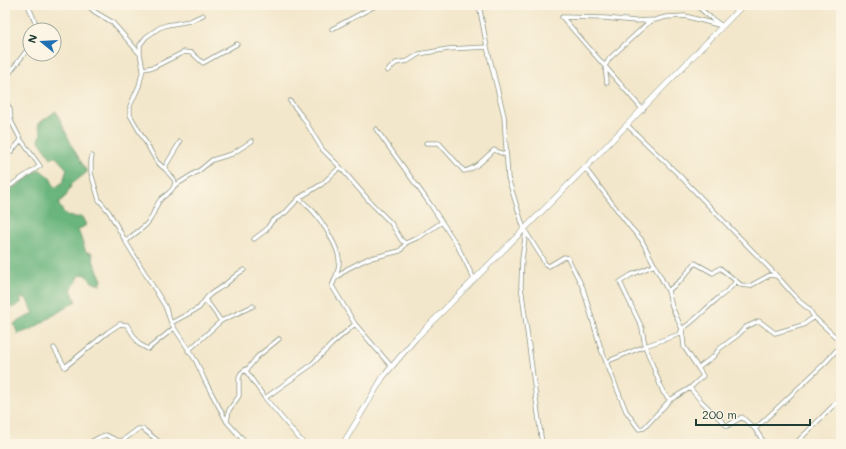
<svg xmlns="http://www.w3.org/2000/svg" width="846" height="449" font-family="Mali,sans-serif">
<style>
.forest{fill:#6ab57e;stroke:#447959}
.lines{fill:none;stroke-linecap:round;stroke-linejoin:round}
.minor-casing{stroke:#899280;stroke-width:5}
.secondary-casing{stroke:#899280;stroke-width:6}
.minor{stroke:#fff;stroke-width:3.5}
.secondary{stroke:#fff;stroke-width:5}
</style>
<rect width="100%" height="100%" fill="#fcf5e5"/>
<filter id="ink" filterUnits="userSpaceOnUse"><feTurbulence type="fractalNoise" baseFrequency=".025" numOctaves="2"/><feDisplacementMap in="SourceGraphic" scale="8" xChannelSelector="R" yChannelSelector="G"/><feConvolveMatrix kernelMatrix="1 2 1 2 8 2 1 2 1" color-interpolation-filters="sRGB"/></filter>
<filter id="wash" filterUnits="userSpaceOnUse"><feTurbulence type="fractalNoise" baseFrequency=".012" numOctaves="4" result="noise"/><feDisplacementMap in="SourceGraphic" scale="16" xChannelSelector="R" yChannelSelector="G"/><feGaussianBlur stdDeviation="0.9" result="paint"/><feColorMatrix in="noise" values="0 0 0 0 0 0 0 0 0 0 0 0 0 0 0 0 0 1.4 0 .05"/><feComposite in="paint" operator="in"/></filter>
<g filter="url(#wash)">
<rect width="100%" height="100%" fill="#f3e7cb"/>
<path class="forest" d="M56,111L73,148L87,172L72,184L66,196L58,203C65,216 67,218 82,217L86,225L78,230L86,252L92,253L94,263L102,280L100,285L92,282L85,274L78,276L77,281L71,290L76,301L32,329L18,334L14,324L34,313L26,298H21V303L12,308L5,292V192L19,184L39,169L50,178L55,188L63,182L67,169L56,157L51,158L39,141L41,132L38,124Z"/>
</g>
<g filter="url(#ink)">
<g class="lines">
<defs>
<path id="minor" d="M28,5L36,24L34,30
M87,5L95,12L112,22L140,54L143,69L139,86L130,106V115L157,162L165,169
M479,5L487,47L504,116L508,178L524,229
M730,5L737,11
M332,29L377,5
M140,54V45L146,37L159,28L167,25L190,21L203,15
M143,69L154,67L184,52L192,53L203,63L237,44
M387,71L396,63L408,61L419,54L448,49L487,47
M5,79L30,46
M607,83L605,66L610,58L648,23L652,21
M5,100L10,109L11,121L21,140L11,152L5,154
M290,101L304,119L322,149L340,167L371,203L391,223L402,241L406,243L421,236L442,222
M643,110L562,17L605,18L635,21L655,20L666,17L685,16L722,26L711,18L696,5
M5,118L11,121
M627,125L680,176L777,276L800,302L809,309L814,317L841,342
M376,129L430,204L457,245L474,279
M180,142L166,165C164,175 178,176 174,186C172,192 165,195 161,199C155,205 154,215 149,221C143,230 133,233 126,242L165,306L171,323L196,361L205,381L227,422L247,444
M426,143H439L464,171C476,169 485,158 494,150L506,155
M92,156L91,161V173L99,200L109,212L126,242
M585,168L631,228L641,239L668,291L681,280L695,263L713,273L720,268L741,285L750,286L770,275L776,276
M174,186L200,170L212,160L232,154L252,141
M5,189L40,166L21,140
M299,198C303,202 308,206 313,211C321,220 341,250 339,263C339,271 335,279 332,286L355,324L391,366
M526,231L522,259L521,286L542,444
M526,232L541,256L545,264L549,266L564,257L568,258L583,288L601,349L626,411L639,429L644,428L670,400L690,388L703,376L698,368
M254,239L266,230L272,221L285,213L299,198L322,184L340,167
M336,278L347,269L367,259L400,251L406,243
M668,291L672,307L682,329C695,321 704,310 716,300C723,294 731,289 736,281
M205,300C209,293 216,291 223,286C230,281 236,274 244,270
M171,323L199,308L205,300L211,307L221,321
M682,329L684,347L698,368L714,356L719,349L738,335L746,327L759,321L775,333L803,325L814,317
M279,339L257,357L246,371L265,398L304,444
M54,348L65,367L108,332L120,324L127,325L139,344L148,349L174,328
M188,351L221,321L253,306
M606,362L645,346L642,328L620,282L631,275L655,265
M690,388L701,401L727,426L742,417L755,429
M265,398L310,366L332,344L355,324
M670,400L663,392L645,346L680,334L682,329
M227,422L229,410L239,396V378L241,373L246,369
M87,444L100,437L106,435L116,440L122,441L138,429H143L162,444
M236,444L243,439
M765,444L755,429L826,362L841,345
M795,444L841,398"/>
<path id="secondary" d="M343,444L383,377L416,338L585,168L743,5"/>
</defs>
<use href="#minor" class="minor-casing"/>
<use href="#secondary" class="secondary-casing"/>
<use href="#minor" class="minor"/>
<use href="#secondary" class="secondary"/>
</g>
</g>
<rect width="846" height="449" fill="none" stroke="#fcf5e5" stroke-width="20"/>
<g transform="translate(42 42) rotate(288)"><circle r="19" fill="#fcf5e5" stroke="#a4ab9e"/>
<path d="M0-3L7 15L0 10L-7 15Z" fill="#1f6fb2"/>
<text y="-6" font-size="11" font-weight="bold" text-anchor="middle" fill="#1f3d34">N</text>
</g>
<path d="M696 419v6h114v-6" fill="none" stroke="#1f3d34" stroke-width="2"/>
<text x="702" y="419" font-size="12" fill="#1f3d34" stroke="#fcf5e5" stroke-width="3" paint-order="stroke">200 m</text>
</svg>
